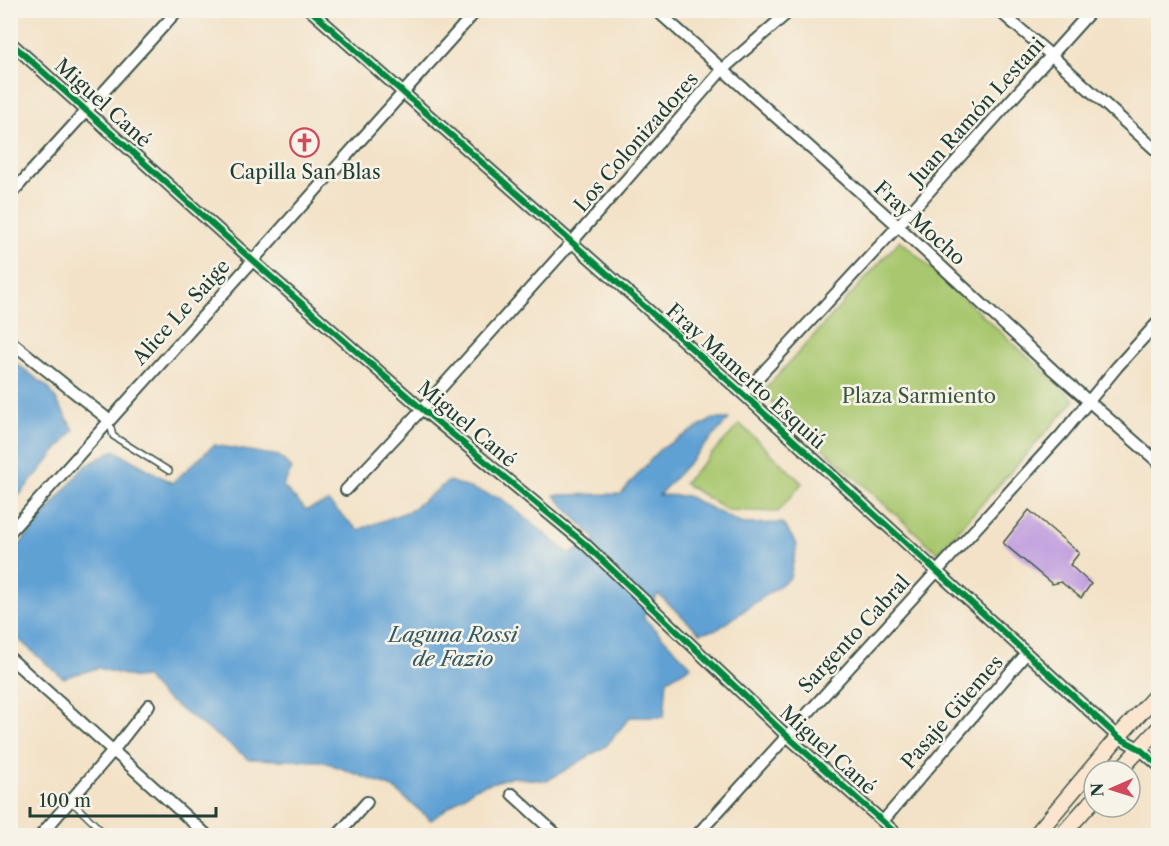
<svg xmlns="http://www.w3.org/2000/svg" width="1169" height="846" font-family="'Libre Caslon Text',serif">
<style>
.green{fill:#a9c76e;stroke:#648251;stroke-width:1.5}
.water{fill:#61a1d4;stroke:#406f84;stroke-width:1.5}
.building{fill:#c3a1df}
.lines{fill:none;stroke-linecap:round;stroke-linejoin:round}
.service-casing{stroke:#3f564a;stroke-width:8}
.minor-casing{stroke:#3f564a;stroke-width:14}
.secondary-casing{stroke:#3f564a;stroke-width:18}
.service{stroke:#fff;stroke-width:5}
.minor{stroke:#fff;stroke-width:10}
.secondary{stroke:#fce5cf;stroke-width:15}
.cycleway-casing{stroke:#f7f3e8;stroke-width:10}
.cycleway{stroke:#00873e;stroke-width:6}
.labels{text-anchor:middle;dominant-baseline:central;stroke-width:5;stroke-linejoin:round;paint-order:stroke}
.street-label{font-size:20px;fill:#1f3d34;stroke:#f7f3e8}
.poi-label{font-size:20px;fill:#1f3d34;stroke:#f7f3e8}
.park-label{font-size:20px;fill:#3b5940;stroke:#f7f3e8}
.water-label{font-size:21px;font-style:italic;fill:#335b64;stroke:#f7f3e8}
</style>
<rect width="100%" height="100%" fill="#f7f3e8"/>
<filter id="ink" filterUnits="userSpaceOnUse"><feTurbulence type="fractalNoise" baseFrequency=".0167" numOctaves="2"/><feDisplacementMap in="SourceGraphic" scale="12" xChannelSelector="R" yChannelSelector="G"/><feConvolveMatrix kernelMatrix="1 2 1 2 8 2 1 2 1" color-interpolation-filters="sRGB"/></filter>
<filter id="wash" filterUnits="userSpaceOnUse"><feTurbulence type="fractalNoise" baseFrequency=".008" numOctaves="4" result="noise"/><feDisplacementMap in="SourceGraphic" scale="24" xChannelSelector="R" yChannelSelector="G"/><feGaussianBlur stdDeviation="1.35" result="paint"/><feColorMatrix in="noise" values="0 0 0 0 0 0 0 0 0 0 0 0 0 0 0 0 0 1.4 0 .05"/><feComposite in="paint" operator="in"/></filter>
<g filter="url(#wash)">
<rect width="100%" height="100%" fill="#f3e2c7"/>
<path class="green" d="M900,240L1075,400L938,553L762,393Z
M740,424L802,483L778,512L727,510L684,483Z"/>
<path class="water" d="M11,359L49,388L74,430L11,505Z
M713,419H729L659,495L687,496L742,524L783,523L797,545L790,578L718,629L700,633L658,594L643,617L691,666L667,680L664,717H630L606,746L547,781L511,777L475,788L431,820L393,788L322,761L249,759L161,695L145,677L136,678L98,668L63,678L11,633V555L84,467L114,450L172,483L214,445L279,456L292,469L283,486L306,510L328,502L358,530L409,511L449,481L502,499L570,554L596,540L554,495L621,494L660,449Z"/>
<g id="blocks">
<path class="building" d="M1029,510L1079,553L1070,565L1091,584L1081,598L1061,582L1052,584L1003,543Z"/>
</g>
</g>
<g filter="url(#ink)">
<use href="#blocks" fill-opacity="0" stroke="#3f564a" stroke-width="1.5"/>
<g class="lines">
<defs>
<path id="service" d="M109,420L113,436L169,471
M70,800L107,836"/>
<path id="minor" d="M310,10L743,394L1118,737L1140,749L1158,765
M656,10L898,226L1053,370L1158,462
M998,10L1052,56L1158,152
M10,42L252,260L422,409L584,543L786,735L899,836
M10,195L178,10
M10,341L109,420
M743,394L898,226L1092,10
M346,490L422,409L572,242L722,70L791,10
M10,532L477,10
M10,658L208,836
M512,794L558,836
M883,821L1026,654
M40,836L113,751L149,705
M337,836L367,802
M696,836L1062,434L1117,367L1158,322"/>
<path id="secondary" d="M1119,771L1158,729
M1035,836L1118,737L1158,693
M1061,836L1094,799"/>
</defs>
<use href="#service" class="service-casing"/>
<use href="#minor" class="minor-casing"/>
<use href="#secondary" class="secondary-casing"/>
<use href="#service" class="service"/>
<use href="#minor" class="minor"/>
<use href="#secondary" class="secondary"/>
<defs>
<path id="cycleway" d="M310,10L743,394L1118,737L1140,749L1158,765
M10,42L252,260L422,409L584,543L786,735L899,836"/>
</defs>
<use href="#cycleway" class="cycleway-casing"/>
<use href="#cycleway" class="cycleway"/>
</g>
</g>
<defs>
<symbol id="church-ring" viewBox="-11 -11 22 22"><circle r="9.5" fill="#f7f3e8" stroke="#d1495b" stroke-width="1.5"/><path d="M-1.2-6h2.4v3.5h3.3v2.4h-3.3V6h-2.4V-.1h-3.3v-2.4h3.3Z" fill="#d1495b"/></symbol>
</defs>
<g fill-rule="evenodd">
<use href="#church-ring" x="288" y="126" width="33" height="33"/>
</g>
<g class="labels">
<g class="street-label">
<text transform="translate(103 103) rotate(42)">Miguel Cané</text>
<text transform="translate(977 111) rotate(-48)">Juan Ramón Lestani</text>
<text transform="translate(636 142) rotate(-49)">Los Colonizadores</text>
<text transform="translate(920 223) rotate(42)">Fray Mocho</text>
<text transform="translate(181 312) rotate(-48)">Alice Le Saige</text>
<text transform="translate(746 376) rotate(42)">Fray Mamerto Esquiú</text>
<text transform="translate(467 424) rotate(40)">Miguel Cané</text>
<text transform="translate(854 634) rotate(-47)">Sargento Cabral</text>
<text transform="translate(952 712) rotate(-49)">Pasaje Güemes</text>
<text transform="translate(828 750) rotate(42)">Miguel Cané</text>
</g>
<g class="poi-label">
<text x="305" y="172">Capilla San Blas</text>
</g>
<g class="park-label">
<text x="919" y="396">Plaza Sarmiento</text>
</g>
<g class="water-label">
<text x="453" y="634">Laguna Rossi<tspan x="453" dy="24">de Fazio</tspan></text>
</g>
</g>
<rect width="1169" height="846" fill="none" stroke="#f7f3e8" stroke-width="36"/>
<g transform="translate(1112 789) rotate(267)"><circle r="28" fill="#f7f3e8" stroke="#a1aaa0" stroke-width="1.5"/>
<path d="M0-4.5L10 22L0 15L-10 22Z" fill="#d1495b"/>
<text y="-9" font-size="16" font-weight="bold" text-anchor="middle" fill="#1f3d34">N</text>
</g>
<path d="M30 807v9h186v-9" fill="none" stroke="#1f3d34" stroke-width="3"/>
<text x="39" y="807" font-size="18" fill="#1f3d34" stroke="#f7f3e8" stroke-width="4.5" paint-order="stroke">100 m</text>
</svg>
